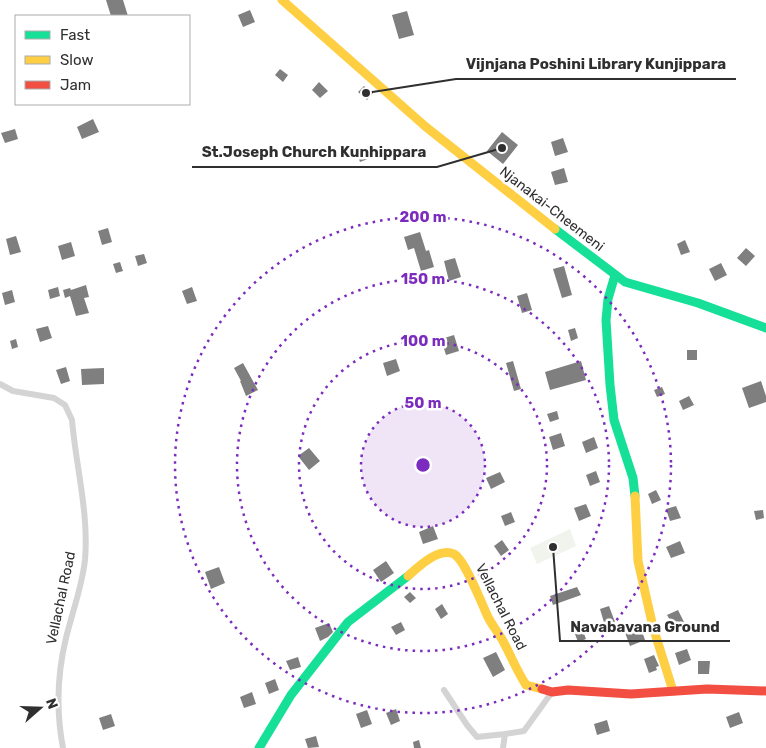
<svg xmlns="http://www.w3.org/2000/svg" width="766" height="748" font-family="Rubik,sans-serif">
<style>
.pitch{fill:#f1f4ed}
.building{fill:#7f7f7f}
.lines{fill:none;stroke-linecap:round;stroke-linejoin:round}
.street{stroke:#d4d4d4;stroke-width:6}
.fast{stroke:#16e098;stroke-width:9}
.slow{stroke:#ffcf43;stroke-width:9}
.jam{stroke:#f24e42;stroke-width:9}
.ring{fill:none;stroke:#7b2cbf;stroke-width:2.5;stroke-dasharray:2.5 5}
.labels{text-anchor:middle;dominant-baseline:central;stroke-width:5;stroke-linejoin:round;paint-order:stroke}
.street-label{font-size:14px;fill:#2f2f2f;stroke:#fff}
.centre{fill:#7b2cbf;stroke:#fff;stroke-width:2.5}
.ring-label{font-size:15px;text-anchor:middle;font-weight:bold;fill:#7b2cbf;stroke:#fff;stroke-width:5;stroke-linejoin:round;paint-order:stroke}
.leader{fill:none;stroke:#2f2f2f;stroke-width:2}
.callout-dot{fill:#2f2f2f;stroke:#fff;stroke-width:2}
.callout-label{font-size:15px;text-anchor:middle;font-weight:bold;fill:#2f2f2f;stroke:#fff;stroke-width:5;stroke-linejoin:round;paint-order:stroke}
</style>
<rect width="100%" height="100%" fill="#fff"/>
<path class="pitch" d="M570,529L576,546L537,564L530,548Z"/>
<path class="building" d="M106,0H123L128,16H111Z
M250,10L255,22L243,27L238,15Z
M407,11L414,35L399,39L392,15Z
M280,69L288,75L283,82L275,75Z
M319,82L328,91L320,98L312,90Z
M364,86L373,93L367,100L358,92Z
M93,119L99,132L82,139L77,127Z
M15,129L18,139L5,143L1,133Z
M502,132L518,145L503,164L487,151Z
M563,138L568,152L555,156L551,142Z
M369,146L373,157L360,162L356,151Z
M564,168L568,182L555,185L551,172Z
M108,228L112,242L102,245L98,231Z
M420,232L426,251L429,250L434,267L421,271L414,248L408,250L404,237Z
M16,236L21,252L10,255L6,239Z
M685,240L690,252L681,255L677,244Z
M71,242L75,256L62,260L58,246Z
M746,248L755,256L746,266L737,258Z
M144,254L147,263L138,266L135,256Z
M455,258L461,277L449,281L444,261Z
M120,262L123,271L116,273L113,264Z
M721,263L727,275L715,281L709,269Z
M564,266L572,295L562,298L553,269Z
M86,285L89,297L84,298L89,313L76,316L70,296L65,298L63,290L70,288L71,290Z
M58,287L60,296L50,299L48,290Z
M192,287L197,301L187,304L182,291Z
M12,290L15,302L5,305L2,293Z
M527,293L532,310L522,313L517,296Z
M48,326L52,338L40,342L36,329Z
M575,328L578,338L571,341L568,330Z
M454,335L459,351L446,355L441,339Z
M16,339L18,347L12,349L10,341Z
M687,350H697V360H687Z
M396,359L400,371L387,376L383,363Z
M513,361L521,389L514,391L506,363Z
M581,361L586,380L550,390L545,372Z
M243,363L258,390L246,396L240,381H241L234,368Z
M66,367L70,381L61,384L56,370Z
M104,368V384L82,385L81,369Z
M761,381L766,396V402L749,408L742,388Z
M662,387L665,394L657,397L654,390Z
M689,396L694,405L683,410L679,401Z
M557,411L559,419L550,422L547,414Z
M561,433L565,446L553,450L549,437Z
M594,437L598,448L586,453L582,442Z
M309,448L320,461L309,470L298,456Z
M596,471L600,482L590,486L586,475Z
M500,472L505,482L491,489L486,478Z
M656,490L661,500L652,504L648,494Z
M586,504L591,516L579,521L574,508Z
M676,506L681,518L670,521L666,509Z
M763,510L764,518L756,520L754,511Z
M511,512L515,522L505,526L501,516Z
M433,526L438,539L423,544L419,532Z
M502,540L509,550L501,556L494,546Z
M680,541L685,553L671,558L666,547Z
M386,561L394,573L381,582L373,570Z
M219,567L225,583L211,589L205,572Z
M577,587L581,595L553,605L550,596Z
M410,592L416,598L410,603L404,597Z
M442,604L448,614L441,619L435,609Z
M609,606L615,622L605,626L600,609Z
M678,610L684,622L674,627L667,615Z
M401,622L405,630L396,635L391,627Z
M329,623L333,632L328,637L320,641L315,628Z
M640,625L645,640L630,646L624,630Z
M583,631L586,639L578,642L575,634Z
M687,649L691,660L679,665L675,653Z
M496,652L505,670L493,677L483,658Z
M654,655L659,666L656,667L657,670L649,673L644,659Z
M298,657L301,667L290,670L286,661Z
M698,661H710L709,674H698Z
M275,679L279,690L269,694L265,683Z
M252,692L256,704L244,708L240,697Z
M396,709L400,721L391,725L386,713Z
M367,710L372,724L361,728L356,714Z
M739,712L743,723L730,728L726,717Z
M111,714L115,726L103,730L99,718Z
M607,720L610,731L597,735L594,724Z
M316,736L319,747L308,748L305,739Z
M419,740L421,748H414L413,742Z"/>
<g class="lines">
<path class="street" d="M0,384L13,391L54,398L65,405L72,420C76,467 89,513 85,560C82,587 72,613 66,638C57,675 56,711 63,748
M444,690L467,725L477,737L505,734
M503,748L505,734L524,731L552,692"/>
<path class="fast" d="M555,229L625,282L698,303L766,328
M615,275L608,299L606,320L610,385L614,420L633,478L635,496
M259,748L291,695L348,622L408,576"/>
<path class="slow" d="M282,0L426,127L555,229
M635,496L638,561L653,627L673,691
M408,576C419,566 439,547 454,554C465,560 481,602 487,615C491,624 498,632 503,641C511,656 517,671 526,685L542,689"/>
<path class="jam" d="M542,689L552,692L568,690L631,694L707,689L766,691"/>
</g>
<circle cx="423" cy="465" r="62" fill="#7b2cbf" fill-opacity=".12"/>
<g class="ring">
<circle cx="423" cy="465" r="62"/>
<circle cx="423" cy="465" r="124"/>
<circle cx="423" cy="465" r="186"/>
<circle cx="423" cy="465" r="248"/>
</g>
<g class="labels">
<g class="street-label">
<text transform="translate(552 209) rotate(38)">Njanakai-Cheemeni</text>
<text transform="translate(61 598) rotate(-78)">Vellachal Road</text>
<text transform="translate(501 607) rotate(63)">Vellachal Road</text>
</g>
</g>
<circle cx="423" cy="465" r="8" class="centre"/>
<g class="ring-label">
<text x="423" y="222">200 m</text>
<text x="423" y="284">150 m</text>
<text x="423" y="346">100 m</text>
<text x="423" y="408">50 m</text>
</g>
<path class="leader" d="M366 93L456 79H736M502 148L437 167H192M553 547L560 641H730"/>
<g class="callout-dot">
<circle cx="366" cy="93" r="5"/>
<circle cx="502" cy="148" r="5"/>
<circle cx="553" cy="547" r="5"/>
</g>
<g class="callout-label">
<text x="596" y="69">Vijnjana Poshini Library Kunjippara</text>
<text x="314" y="157">St.Joseph Church Kunhippara</text>
<text x="645" y="632">Navabavana Ground</text>
</g>
<rect x="15" y="15" width="175" height="90" fill="#ffffff" stroke="#acacac"/>
<rect x="25" y="31" width="25" height="8" fill="#16e098" stroke="#acacac"/>
<text x="60" y="40" font-size="15" fill="#2f2f2f">Fast</text>
<rect x="25" y="56" width="25" height="8" fill="#ffcf43" stroke="#acacac"/>
<text x="60" y="65" font-size="15" fill="#2f2f2f">Slow</text>
<rect x="25" y="81" width="25" height="8" fill="#f24e42" stroke="#acacac"/>
<text x="60" y="90" font-size="15" fill="#2f2f2f">Jam</text>
<g transform="translate(40 708) rotate(70)" stroke="#ffffff" stroke-width="4" paint-order="stroke">
<path d="M0-4L9 19L0 12L-9 19Z" fill="#2f2f2f"/>
<text y="-8" font-size="14" font-weight="bold" text-anchor="middle" fill="#2f2f2f">N</text>
</g>
</svg>
